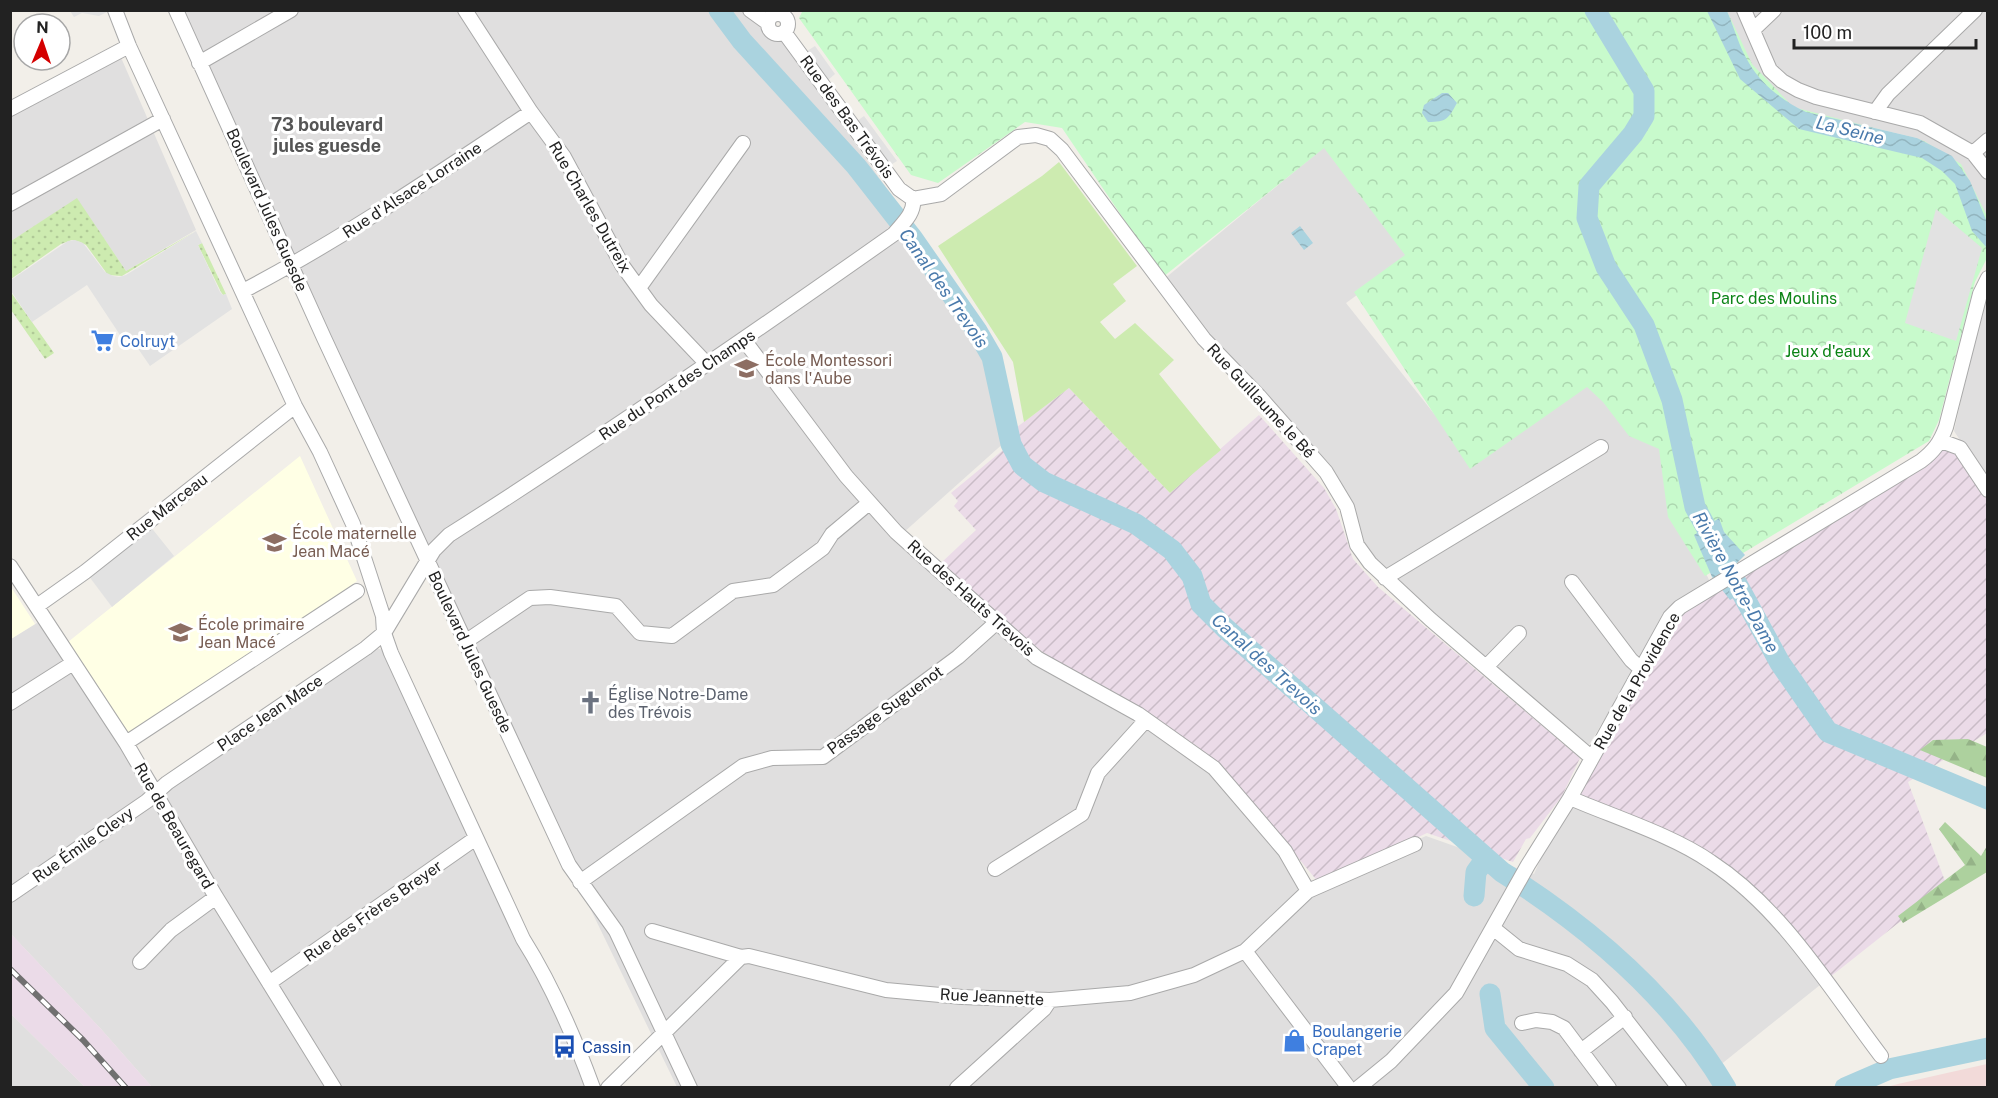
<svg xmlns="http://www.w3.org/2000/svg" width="1998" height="1098" font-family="'Public Sans',sans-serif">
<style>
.residential{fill:#e0dfdf}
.commercial{fill:#f2dad9}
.industrial{fill:url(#industrial-furrows)}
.education{fill:#ffffe5}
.railway{fill:#ebdbe8}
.grass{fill:url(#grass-dots)}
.forest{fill:url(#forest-firs)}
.park{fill:url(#park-crowns)}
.garden{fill:#cdebb0}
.parking{fill:#e2e2e2}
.water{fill:url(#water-waves)}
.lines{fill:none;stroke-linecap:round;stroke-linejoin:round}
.river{stroke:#aad3df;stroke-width:21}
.minor-casing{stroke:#a9a9a9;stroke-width:16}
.minor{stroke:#fff;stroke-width:14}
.rail-casing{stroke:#707070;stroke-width:6}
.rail{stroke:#fff;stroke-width:4;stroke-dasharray:11;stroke-linecap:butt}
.labels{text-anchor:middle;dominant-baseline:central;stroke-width:6;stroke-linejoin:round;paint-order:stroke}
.street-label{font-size:16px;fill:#222;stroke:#fff}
.park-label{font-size:16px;fill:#0c8416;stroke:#fff}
.shop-label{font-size:16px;fill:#366cbe;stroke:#fff;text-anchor:start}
.education-label{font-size:16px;fill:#785e54;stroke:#fff;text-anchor:start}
.worship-label{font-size:16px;fill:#5b616d;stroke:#fff;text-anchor:start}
.transit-label{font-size:16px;fill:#164399;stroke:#fff;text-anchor:start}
.neighbourhood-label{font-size:18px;font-weight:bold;fill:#555;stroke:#fff}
.water-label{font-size:18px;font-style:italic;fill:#4a7aab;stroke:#fff}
</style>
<defs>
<pattern id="industrial-furrows" width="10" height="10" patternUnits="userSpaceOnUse" patternTransform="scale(1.5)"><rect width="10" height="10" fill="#ebdbe8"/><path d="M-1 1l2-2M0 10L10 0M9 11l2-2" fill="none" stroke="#c9bcc7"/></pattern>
<pattern id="grass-dots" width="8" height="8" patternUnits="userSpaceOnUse" patternTransform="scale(1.5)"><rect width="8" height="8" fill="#cdebb0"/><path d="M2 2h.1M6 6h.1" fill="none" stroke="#b0c997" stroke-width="1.8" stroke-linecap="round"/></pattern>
<pattern id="forest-firs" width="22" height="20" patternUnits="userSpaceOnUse" patternTransform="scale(1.5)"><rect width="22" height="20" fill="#add19e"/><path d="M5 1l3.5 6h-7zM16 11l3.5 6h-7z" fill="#95b388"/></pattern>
<pattern id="park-crowns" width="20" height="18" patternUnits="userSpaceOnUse" patternTransform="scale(1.5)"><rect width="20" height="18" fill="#c8facc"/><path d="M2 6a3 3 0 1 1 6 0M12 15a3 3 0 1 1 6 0" fill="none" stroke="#acd6af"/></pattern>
<pattern id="water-waves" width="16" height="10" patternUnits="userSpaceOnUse" patternTransform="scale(1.5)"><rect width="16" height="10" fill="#aad3df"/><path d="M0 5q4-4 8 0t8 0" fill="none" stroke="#92b5bf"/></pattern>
</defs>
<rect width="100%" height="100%" fill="#f2efe9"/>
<path class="residential" d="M173,11H757L790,51L985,328L1006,441L903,533L1041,658L1219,768L1316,886L1426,836L1534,874L1566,801L1681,844L1748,894L1825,981L1714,1070L1719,1087H677L500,723Z
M1727,11H1987V222L1917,138L1806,112L1791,105L1763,81L1748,63Z
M116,46L196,230L126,271L77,199L11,241V103Z
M1328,144L1412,255L1346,303L1470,459L1605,370L1666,423L1688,536L1711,584L1671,608L1589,745L1386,581L1359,550L1345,508L1304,451L1158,284Z
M1987,297V481L1954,431L1982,307Z
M50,615L158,781L356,645L397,652L516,909L581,1042L600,1087H152L101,1029L11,934V639Z
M11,1014L85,1087H11Z"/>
<path class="commercial" d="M1987,1064V1087H1887L1898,1084Z"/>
<path class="industrial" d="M1069,388L1170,493L1259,415L1324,488L1336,509L1353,559L1378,587L1580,758L1562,796L1530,838L1526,839L1513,862L1427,833L1319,883L1231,777L1197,746L1129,702L1062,668L984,603L941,563L976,530L954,506L958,501L951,493L1003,450L1017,427Z
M1949,447L1971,472L1987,497V733L1908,782L1948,889L1897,924L1825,981L1748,894L1681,844L1566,801L1675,609Z"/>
<path class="education" d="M300,456L357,581L310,615L128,734L68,642Z
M11,587L35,624L11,639H10Z"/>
<path class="railway" d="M11,934L101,1029L152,1087H85L11,1014Z"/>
<path class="grass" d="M77,198L126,271L196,231L122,276L108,275L86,245L80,242L72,240L61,244L11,279V241Z
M202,243L226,294L223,295L221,292L198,245Z
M10,291L54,353L45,359L11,310Z"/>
<path class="forest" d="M1968,739L1987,747V778L1920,750L1933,740Z
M1945,822L1981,856L1987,846V872L1903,923L1898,916L1965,865L1939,829Z"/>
<path class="park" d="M803,10L1727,11L1752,64L1793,107L1924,141L1961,164L1987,216V258L1975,282L1939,420L1929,441L1705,576L1668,517L1659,449L1629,436L1603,402L1587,387L1470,469L1354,292L1405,255L1324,148L1163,277L1062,128L1025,122L938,183L911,175L799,18Z"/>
<path class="garden" d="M1059,162L1137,266L1113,284L1126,301L1100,322L1115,339L1135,323L1174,360L1159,374L1221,450L1170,493L1069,388L1024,422L1013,362L938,246L1042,176Z"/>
<path class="parking" d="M106,10L107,12L99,16L82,13L74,17L70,11Z
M815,46L835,74L828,80L807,51Z
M864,116L897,161L889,166L857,121Z
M1936,209L1982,248L1956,341L1905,323Z
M196,231L202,243L198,245L220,292L223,295L226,294L232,309L150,366L126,331L120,335L87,285L32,322L11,291V280L68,241L75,240L83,243L105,272L113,276L119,277L126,275Z
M150,526L174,556L112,607L88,575Z"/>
<path class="water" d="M1707,11H1727C1734,27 1739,47 1749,63C1761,84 1784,102 1806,112L1917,138L1952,156L1970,181L1987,222V248L1972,231L1955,184L1942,171L1922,158L1799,129L1740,79Z
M1442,93H1448L1457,103C1448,119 1447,122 1428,122L1422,113L1424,105Z
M1300,226L1313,243L1304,250L1291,233Z
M1719,518L1724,532L1745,555L1737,563L1750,588L1730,600L1712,577L1694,535Z"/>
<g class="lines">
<path class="river" d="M719,10L742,41L856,166L913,239L977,331L992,357L1011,444L1022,465L1044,482L1136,524L1172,550L1192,576L1201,604L1225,628L1502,872C1591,928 1672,997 1726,1088
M1595,10L1644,91V116L1633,134L1589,186L1587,218L1606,267L1644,325L1672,400L1695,507L1780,663L1828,732L1988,799
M1474,896L1476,872L1486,858
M1490,994L1495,1028L1544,1088
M1845,1088L1889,1069L1988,1048"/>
<defs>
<path id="minor" d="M115,10L129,46L295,406L320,452L353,524L383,616L384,633L391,653L523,939C552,985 574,1036 593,1088
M176,10L324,338L569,865L616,931L690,1088
M465,10L531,112L564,157L622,265L651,305L707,364
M750,10L768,23
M1744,10L1770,70L1782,81L1798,90L1816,97L1920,123L1973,153L1988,172
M768 24a10 10 0 1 1 20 0a10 10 0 1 1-20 0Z
M1753,30L1774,10
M784,32L899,189L913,199
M199,63L291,10
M10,109L129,46
M1875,112L1888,94L1975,10
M1973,153L1988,140
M913,199L941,194L1018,137L1036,135L1050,139L1062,150L1204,339L1259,396L1326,472L1347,507L1357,545L1370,563L1430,619L1592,758
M10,204L163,119
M639,288L743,143
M243,291C344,238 436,175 531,112
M744,340L846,476L896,532L1037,658L1138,714L1214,768L1285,851L1308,891
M1941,441L1960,448L1988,490
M10,566L126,743L216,897L334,1088
M1385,578L1601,447
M1572,582L1631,660L1641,669
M37,606L85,572L295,406
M465,642L530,598L550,597L616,606L640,633L672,636L733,591L773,585L823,548L832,534L869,503
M1486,667L1519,633
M10,703L73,663
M126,743L357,591
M1570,798C1614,817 1672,835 1711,862C1783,909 1830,989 1881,1056
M995,869L1082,814L1098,773L1146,720
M580,882L743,766L772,758L823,757L958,657L997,622
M10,895L147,801L167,783L366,648L384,633L434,550L449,535C600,439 748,337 894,234C903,223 915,213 913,199
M1493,928L1519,949L1567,964L1592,980L1612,1002L1679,1088
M652,931L741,957L749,956L886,990L962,997L1050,1000L1130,993L1194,975L1245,951L1308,891L1415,844
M1245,951L1349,1088
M140,962L171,930L216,897
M269,983L476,838
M1522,1023L1536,1020L1552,1022L1564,1028L1609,1088
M1581,1051L1625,1017
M608,1088L741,957
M957,1088L1044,1009L1050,1000
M1358,1088L1391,1061L1456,993L1528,865L1570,798L1670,617L1680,607L1921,461C1934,451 1940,443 1946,427L1980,294L1988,278"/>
</defs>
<use href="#minor" class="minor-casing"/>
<use href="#minor" class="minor"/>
<defs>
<path id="rail" d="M10,969L83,1040L126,1088"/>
</defs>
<use href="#rail" class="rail-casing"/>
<use href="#rail" class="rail"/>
</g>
<defs>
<symbol id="supermarket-bare" viewBox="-9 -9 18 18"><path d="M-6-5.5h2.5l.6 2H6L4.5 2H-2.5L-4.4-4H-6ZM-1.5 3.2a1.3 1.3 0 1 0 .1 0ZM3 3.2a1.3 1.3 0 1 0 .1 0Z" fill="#3f7fe0" stroke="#fff" stroke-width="2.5" paint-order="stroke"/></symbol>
<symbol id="school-bare" viewBox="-9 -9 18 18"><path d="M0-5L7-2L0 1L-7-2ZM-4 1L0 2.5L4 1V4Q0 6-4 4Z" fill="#8d6e63" stroke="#fff" stroke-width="2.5" paint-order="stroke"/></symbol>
<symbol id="church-bare" viewBox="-9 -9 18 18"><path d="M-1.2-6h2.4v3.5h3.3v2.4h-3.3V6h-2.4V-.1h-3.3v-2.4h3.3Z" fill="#6b7280" stroke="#fff" stroke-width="2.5" paint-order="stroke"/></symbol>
<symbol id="shop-bare" viewBox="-9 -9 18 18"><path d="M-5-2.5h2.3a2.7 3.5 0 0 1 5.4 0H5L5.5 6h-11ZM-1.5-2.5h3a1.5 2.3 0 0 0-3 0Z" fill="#3f7fe0" stroke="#fff" stroke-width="2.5" paint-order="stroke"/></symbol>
<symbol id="bus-bare" viewBox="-9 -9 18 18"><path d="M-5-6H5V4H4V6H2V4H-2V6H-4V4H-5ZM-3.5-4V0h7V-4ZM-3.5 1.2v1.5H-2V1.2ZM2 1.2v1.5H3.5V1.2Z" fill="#1a4fb4" stroke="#fff" stroke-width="2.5" paint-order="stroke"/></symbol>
</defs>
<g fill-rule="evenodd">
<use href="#supermarket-bare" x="86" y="324" width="33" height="33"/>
<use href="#school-bare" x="730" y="352" width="33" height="33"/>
<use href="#school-bare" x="258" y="526" width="33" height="33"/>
<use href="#school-bare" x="164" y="616" width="33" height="33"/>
<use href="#church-bare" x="574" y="686" width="33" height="33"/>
<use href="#shop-bare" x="1278" y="1024" width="33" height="33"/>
<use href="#bus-bare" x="548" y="1030" width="33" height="33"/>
</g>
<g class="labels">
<g class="street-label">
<text transform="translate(847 117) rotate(54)">Rue des Bas Trévois</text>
<text transform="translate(412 190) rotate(-33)">Rue d'Alsace Lorraine</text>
<text transform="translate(590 207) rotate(60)">Rue Charles Dutreix</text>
<text transform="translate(267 210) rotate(66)">Boulevard Jules Guesde</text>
<text transform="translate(677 385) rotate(-34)">Rue du Pont des Champs</text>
<text transform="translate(1261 401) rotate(47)">Rue Guillaume le Bé</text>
<text transform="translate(167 507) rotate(-38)">Rue Marceau</text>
<text transform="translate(971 598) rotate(42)">Rue des Hauts Trevois</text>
<text transform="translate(470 652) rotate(65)">Boulevard Jules Guesde</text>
<text transform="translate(1637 681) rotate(-60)">Rue de la Providence</text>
<text transform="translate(885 710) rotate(-36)">Passage Suguenot</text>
<text transform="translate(270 713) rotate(-34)">Place Jean Mace</text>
<text transform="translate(174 826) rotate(60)">Rue de Beauregard</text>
<text transform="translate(83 845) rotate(-35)">Rue Émile Clevy</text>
<text transform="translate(373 911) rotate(-35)">Rue des Frères Breyer</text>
<text transform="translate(992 997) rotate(3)">Rue Jeannette</text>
</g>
<g class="park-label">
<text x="1774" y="298">Parc des Moulins</text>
<text x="1828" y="351">Jeux d'eaux</text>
</g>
<g class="shop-label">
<text x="120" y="341">Colruyt</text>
<text x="1312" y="1031">Boulangerie<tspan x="1312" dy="18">Crapet</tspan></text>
</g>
<g class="education-label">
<text x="765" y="360">École Montessori<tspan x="765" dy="18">dans l'Aube</tspan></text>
<text x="292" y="533">École maternelle<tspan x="292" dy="18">Jean Macé</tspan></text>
<text x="198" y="624">École primaire<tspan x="198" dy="18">Jean Macé</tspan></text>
</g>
<g class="worship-label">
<text x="608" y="694">Église Notre-Dame<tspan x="608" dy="18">des Trévois</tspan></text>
</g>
<g class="transit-label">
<text x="582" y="1047">Cassin</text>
</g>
<g class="neighbourhood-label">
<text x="327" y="124">73 boulevard<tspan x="327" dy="21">jules guesde</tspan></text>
</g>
<g class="water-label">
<text transform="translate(1850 130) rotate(14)">La Seine</text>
<text transform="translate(944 288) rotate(55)">Canal des Trevois</text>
<text transform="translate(1736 582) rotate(61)">Rivière Notre-Dame</text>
<text transform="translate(1267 664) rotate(42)">Canal des Trevois</text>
</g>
</g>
<rect width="1998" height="1098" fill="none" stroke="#222222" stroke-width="24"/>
<g transform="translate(42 42) rotate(2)"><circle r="28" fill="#ffffff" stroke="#a7a7a7" stroke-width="1.5"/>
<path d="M0-4.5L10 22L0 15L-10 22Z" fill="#d40000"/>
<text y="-9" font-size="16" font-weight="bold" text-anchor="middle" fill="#222222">N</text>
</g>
<path d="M1794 39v9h182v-9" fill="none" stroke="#222222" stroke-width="3"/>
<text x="1803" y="39" font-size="18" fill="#222222" stroke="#ffffff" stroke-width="4.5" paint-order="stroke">100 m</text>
</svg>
